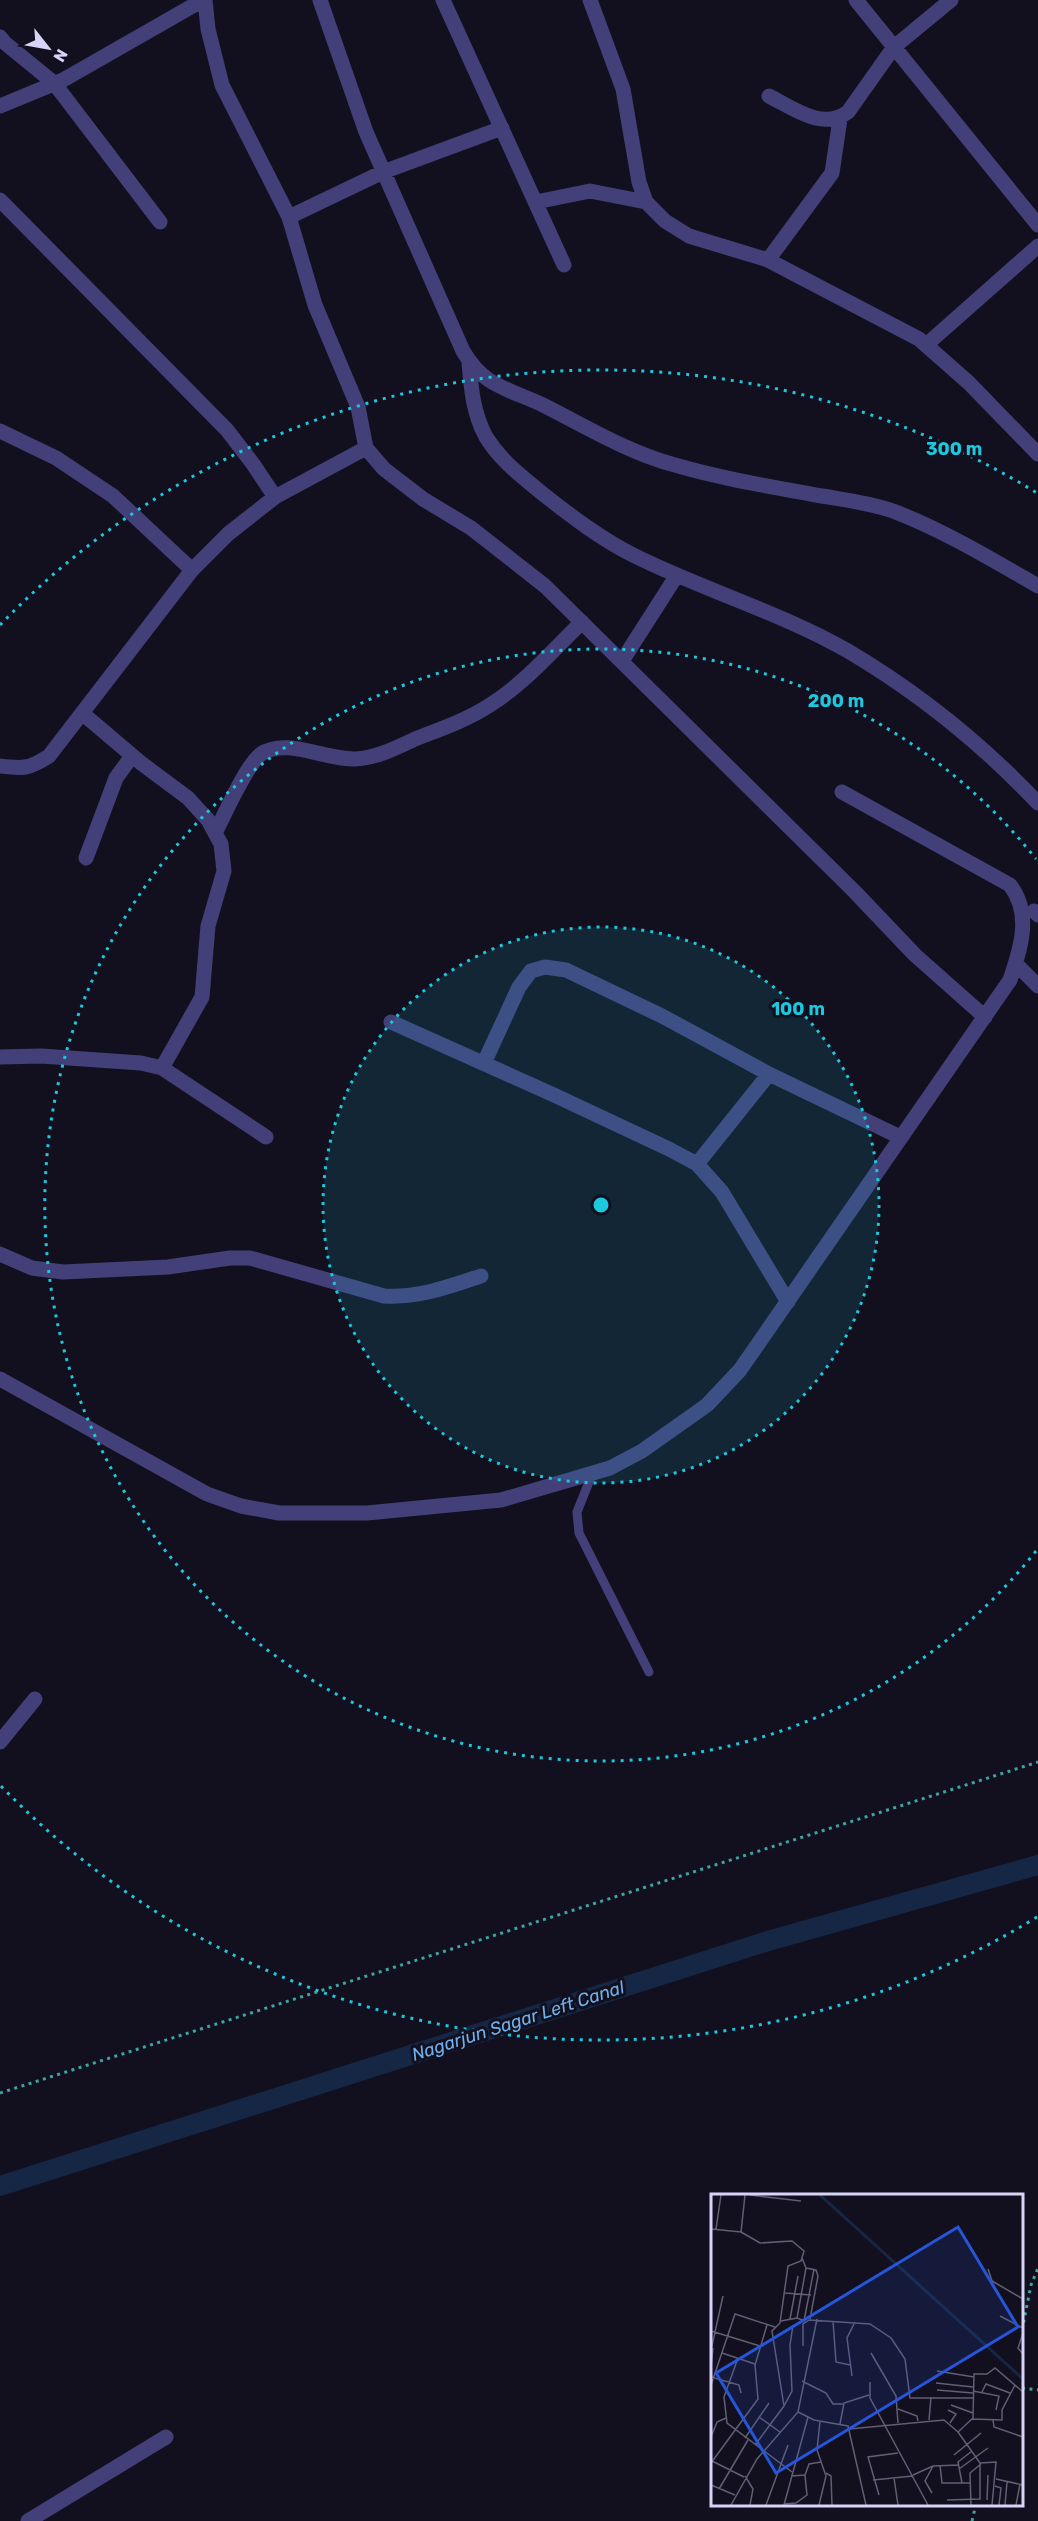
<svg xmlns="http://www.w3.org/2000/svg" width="1038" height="2521" font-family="Rubik,sans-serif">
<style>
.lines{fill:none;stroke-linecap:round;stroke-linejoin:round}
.canal{stroke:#152744;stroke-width:20}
.path{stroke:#3da49f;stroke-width:3;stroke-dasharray:3 4.5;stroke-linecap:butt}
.service{stroke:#434079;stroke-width:9}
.minor{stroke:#434079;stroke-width:15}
.ring{fill:none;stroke:#1cc8dd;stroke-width:3;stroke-dasharray:3 6}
.labels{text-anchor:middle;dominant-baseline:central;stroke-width:6;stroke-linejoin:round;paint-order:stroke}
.water-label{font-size:18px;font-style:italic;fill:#6fb1ed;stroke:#12101f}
.inset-river{fill:none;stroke:#152744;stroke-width:3}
.inset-road{fill:none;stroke:#615e76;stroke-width:1.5}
.view{fill:#2655da;fill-opacity:0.15;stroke:#2655da;stroke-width:3}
.inset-edge{fill:none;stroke:#d8d4f9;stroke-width:3}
.centre{fill:#1cc8dd;stroke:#12101f;stroke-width:3}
.ring-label{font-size:18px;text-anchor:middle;font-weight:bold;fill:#1cc8dd;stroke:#12101f;stroke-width:6;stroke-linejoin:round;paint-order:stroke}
</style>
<rect width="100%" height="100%" fill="#12101f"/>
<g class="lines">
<path class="canal" d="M0,2186L768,1941L1038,1865"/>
<path class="path" d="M0,2093L1038,1762
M1022,2330L1031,2285L1038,2268
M1022,2388L1038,2390
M972,2521L976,2504"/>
<path class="service" d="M593,1472L577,1512L579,1533L649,1672"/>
<path class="minor" d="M205,0L208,29L222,85L289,217L315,305L358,407L366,448L384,469L423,499L471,528L545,586L854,891L915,955L985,1017
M320,0L366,132L463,351C484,387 507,388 543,405C585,426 629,453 675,465C723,479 773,487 822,496C846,500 870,503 893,511C943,530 991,559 1038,586
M443,0L564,265
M590,0L623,89L639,182L646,202L665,221L689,236L768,260L919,339L969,383L1038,454
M856,0L1038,225
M0,37L5,43L54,83L160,222
M769,96C793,108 822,131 848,112L894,47L951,0
M0,106L63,80L203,0
M0,200L227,430L253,464L275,497
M536,202L590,191L646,202
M289,217L383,172L502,128
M768,260L832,173L840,119
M926,345L1038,246
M469,362C471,388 473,413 486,437C501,461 521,476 543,494C571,516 601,539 633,555C703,590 780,612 848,651C919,693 981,743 1038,803
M0,431L56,458L113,496L192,570
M622,661L677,575
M82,713L141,763L188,798L208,820L221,844L224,871L208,926L202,997L162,1068
M0,766C23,769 29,769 49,756L192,570L228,534L275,497L366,448
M215,833C225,814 246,765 261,754C286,737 325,760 355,759C376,758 396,748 415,739C441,729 467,720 490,705C525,683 553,650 582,622
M86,858L116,778L132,756
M1034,911L1038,915
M1016,964L1038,986
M391,1022L554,1095L669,1149L697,1164L722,1192L788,1302
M0,1057L41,1056L141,1063L162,1068L266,1137
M484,1063L519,987L531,971L545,967L566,970L662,1016L769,1074L900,1137
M697,1164L769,1074
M0,1254L32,1268L63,1272L168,1267L230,1258H250L384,1296C419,1298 448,1287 481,1276
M0,1379L207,1494L241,1506L279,1513H367L501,1500L610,1468L642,1451L707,1405L740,1370L1010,980C1021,948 1032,914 1010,885L842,792
M0,1742L35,1699
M28,2521L166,2437"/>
</g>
<circle cx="601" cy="1205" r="278" fill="#1cc8dd" fill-opacity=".12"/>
<g class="ring">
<circle cx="601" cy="1205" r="278"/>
<path d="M1036 1551A556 556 0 1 1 1036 859"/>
<path d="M1037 1917A835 835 0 0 1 0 1785M0 625A835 835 0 0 1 1037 493"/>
</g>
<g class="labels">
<g class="water-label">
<text transform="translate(518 2021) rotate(-18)">Nagarjun Sagar Left Canal</text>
</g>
</g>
<g transform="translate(711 2194)">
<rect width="312" height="312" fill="#12101f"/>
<path class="inset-river" d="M109,1L312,185"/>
<path class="inset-road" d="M39,1L90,7M0,35L30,38L34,1M5,35L10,1M30,38L49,49L81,47L93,57L90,67L77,72L69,129L61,137L73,212L44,251M95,74L105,76L107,82L99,125M277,75L281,87L312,105M74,99L100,101M289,122L312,134M86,124L95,74L91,64M79,125L87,82M70,127L86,124L94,127M93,127L103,75M122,127L125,168L139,171M0,137L49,152M312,139L307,154L312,160M92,152V130L98,126L159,130L180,144L194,165L199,204H263M0,156L12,102M11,159L44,170M160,159L185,202L187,229M27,164L13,203L16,229L81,278M0,173L2,154M226,177L263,183M141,182L136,144L144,128M0,183L28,191L30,199M91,187L115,199L122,210H132M159,188V204L217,311M225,189L262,193M0,191L24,120L64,133M226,196L262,199M262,197L288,202L285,216M271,198L275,190L299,199M240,211L262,219M73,212L81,197L79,151L82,131M187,215L206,222L207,227M237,216L245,220L239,229M87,218L103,226L137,232L155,311M48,223L69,238M261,225L291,226V216L304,191M218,226L220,203M282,226L283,233L312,243M129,230L133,209L158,201M138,235L233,226L247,238M0,243L6,228L15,224M34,244L58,209M243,261L270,239M1,267L33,283M0,269L47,205L44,171L56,131M229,271L231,289H259M248,275L277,254M115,279L120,282L121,311M202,281L222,272L247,271M34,282L42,295L39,311M80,282L94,281L98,270L110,268M183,284L187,311M285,285L312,291M162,286L202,282M251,289L247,268L261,257M0,291L24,301M284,292L290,294L288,311M8,295L37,246M221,299L214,287L222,272M168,301L157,263L187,259M236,306L269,305V269M276,306L277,281M73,310L85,309L96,301L94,281M20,311L46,265L87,218L106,125M55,311L77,251M73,311L97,223M108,311L115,282L106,256L109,227M260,311L259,279L270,270M281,311L285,268L269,269L247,238L262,224L263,180H276L284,174L312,198M294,311L296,288M305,311L309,290"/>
<path class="view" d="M247,33L307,133L65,279L5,179Z"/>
<rect width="312" height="312" class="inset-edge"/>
</g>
<circle cx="601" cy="1205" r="9" class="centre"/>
<g class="ring-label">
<text x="954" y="455">300 m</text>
<text x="836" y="707">200 m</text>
<text x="798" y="1015">100 m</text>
</g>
<g transform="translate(48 48) rotate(121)" stroke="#12101f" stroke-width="4.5" paint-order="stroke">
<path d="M0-4.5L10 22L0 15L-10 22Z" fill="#d8d4f9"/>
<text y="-9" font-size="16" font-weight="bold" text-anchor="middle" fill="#d8d4f9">N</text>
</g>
</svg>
